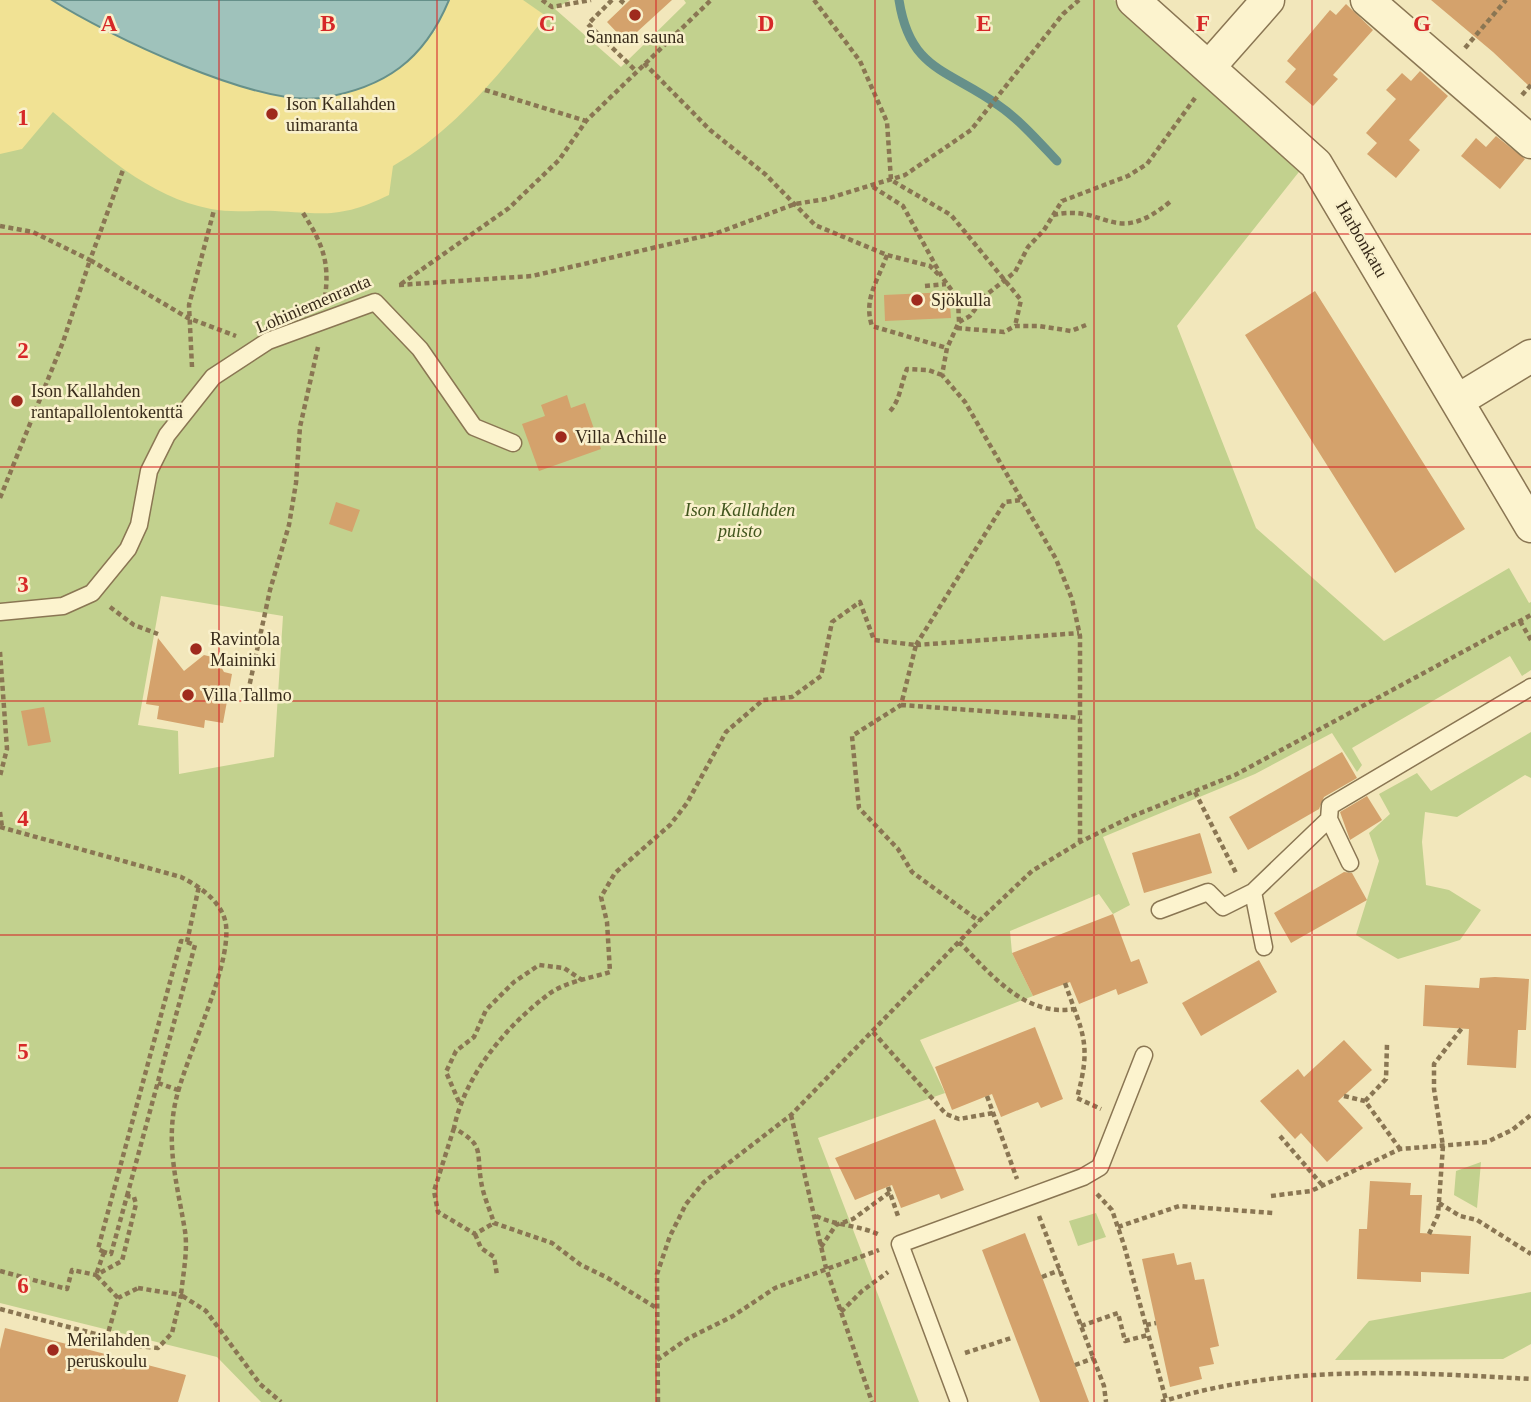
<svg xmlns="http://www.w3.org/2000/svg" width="1531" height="1402" font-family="Georgia,serif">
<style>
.green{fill:#c2d18e;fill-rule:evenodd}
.sand{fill:#f1e294}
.water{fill:#9fc2bb;stroke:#66908a;stroke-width:2}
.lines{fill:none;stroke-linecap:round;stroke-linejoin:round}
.stream{stroke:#66908a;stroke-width:9}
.building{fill:#d4a26c}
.service-casing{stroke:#8a7653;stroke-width:19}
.minor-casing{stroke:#8a7653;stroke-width:35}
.path{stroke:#8a7653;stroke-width:4.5;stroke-dasharray:5 3.5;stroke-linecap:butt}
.service{stroke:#fcf3ce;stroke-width:16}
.minor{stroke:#fcf3ce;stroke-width:32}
.grid{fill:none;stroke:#d62828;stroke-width:2;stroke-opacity:0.55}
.poi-dot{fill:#9f2a1d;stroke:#f9f0cb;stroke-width:2.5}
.labels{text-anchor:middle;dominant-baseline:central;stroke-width:5;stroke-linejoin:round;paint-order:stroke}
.poi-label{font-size:18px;fill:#382b1a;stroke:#f9f0cb;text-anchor:start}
.street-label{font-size:18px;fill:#382b1a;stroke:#f9f0cb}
.park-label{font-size:18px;font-style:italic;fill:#42561e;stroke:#f9f0cb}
.grid-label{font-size:23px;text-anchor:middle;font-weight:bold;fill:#d62828;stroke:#f9f0cb;stroke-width:5;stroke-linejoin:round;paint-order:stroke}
</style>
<rect width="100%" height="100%" fill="#f2e7bb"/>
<path class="green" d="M0,0L126,40L152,53L210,75L281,96L435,32L449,0H570L555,9L621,67L686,3L684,0H1114L1302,168L1177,326L1256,528L1384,641L1509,568L1529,603L1531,602V670L1522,676L1510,656L1352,748L1362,765L1357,772L1332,733L1255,774L1103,837L1130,905L1113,914L1099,894L1010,931L1012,953L1033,996L920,1040L945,1093L818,1138L919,1402H261L217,1357L0,1303ZM161,596L283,616L274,757L179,774L178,731L138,725Z
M1531,732V778L1525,775L1457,817L1425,812L1422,842L1426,885L1449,890L1481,910L1460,940L1398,959L1356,935L1379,861L1369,833L1390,814L1379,794L1417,773L1431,791Z
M1481,1162L1477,1208L1454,1195L1456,1171Z
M1096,1213L1106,1237L1078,1246L1069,1221Z
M1531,1292V1344L1503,1359L1335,1360L1369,1321Z"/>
<path class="sand" d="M0,0H52L152,53L281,96L319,98L435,32L449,0H523L546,16C501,72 456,130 393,166L389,195C342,218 325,214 275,211C254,210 231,213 211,209C148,197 100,151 53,112L22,149L0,154Z"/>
<path class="water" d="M52,0H449C424,60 385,88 321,98C257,107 107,35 52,0Z"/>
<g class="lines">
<path class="stream" d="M899,0C910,71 948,69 998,105C1020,120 1039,142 1057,161"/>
</g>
<path class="building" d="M630,0H672L626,42L607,22Z
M1431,0H1531V88L1493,52Z
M1346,4L1373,30L1333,75L1338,79L1313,106L1285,82L1296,69L1287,61L1330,10L1336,15Z
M1420,71L1448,96L1409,140L1420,150L1396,178L1367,154L1377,143L1366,133L1396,99L1386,90L1402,73L1411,81Z
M1496,136L1525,159L1500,189L1461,156L1476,138L1486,147Z
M1315,291L1465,529L1395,573L1245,335Z
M949,292L951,318L885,321L884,295Z
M567,395L571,408L585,403L601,449L539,471L522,424L545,416L541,405Z
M336,502L360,510L352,532L329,524Z
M158,638L184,671L204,655L216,658L224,672L232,674L223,723L205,720L204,728L157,719L159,706L146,704Z
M44,707L51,742L28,746L21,711Z
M1342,752L1357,778L1324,797L1319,809L1248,850L1229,817Z
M1367,796L1382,820L1350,840L1340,812Z
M1200,833L1212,873L1144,893L1132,853Z
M1344,872L1352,873L1367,900L1291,943L1274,913Z
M1113,914L1131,962L1139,959L1148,983L1118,995L1116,989L1079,1004L1070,982L1033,996L1012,953Z
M1259,960L1277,992L1201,1036L1182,1003Z
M1495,977L1529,979L1526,1030H1518L1516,1068L1467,1065L1469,1029L1423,1026L1425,985L1479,988L1480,978Z
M1035,1027L1063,1099L1041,1108L1038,1102L1001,1117L992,1094L952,1110L935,1067Z
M1344,1040L1372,1070L1338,1101L1363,1128L1327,1162L1301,1133L1295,1139L1260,1101L1298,1069L1304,1077Z
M935,1119L964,1190L941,1199L939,1194L901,1208L892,1185L855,1200L835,1158Z
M1370,1181L1411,1183L1410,1195H1422L1420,1233L1471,1236L1469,1274L1421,1272V1282L1357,1279L1359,1229H1367Z
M1025,1233L1042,1277L1089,1402H1040L982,1250Z
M1174,1253L1177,1265L1191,1262L1195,1280L1204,1279L1219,1346L1210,1348L1214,1364L1199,1367L1202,1379L1170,1387L1142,1259Z
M5,1328L186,1375L178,1402H0V1349Z"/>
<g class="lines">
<defs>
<path id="service" d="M0,612L63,606L92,593L128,549L139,525L149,471L167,435L213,377L268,341L375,302L420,349L474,427L513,443
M1350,863L1329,819L1330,806L1531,687
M1160,910L1208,892L1223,907L1253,892
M1264,947L1253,892L1329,819
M959,1402L900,1244L1083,1177L1100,1167L1144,1055"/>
<path id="minor" d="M1133,0L1316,164L1531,526
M1367,0L1531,142
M1209,67L1268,0
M1457,401L1531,356"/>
</defs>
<use href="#service" class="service-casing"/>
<use href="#minor" class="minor-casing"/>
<path class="path" d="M542,0L552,7L591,0
M612,0L588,24L636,71
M620,0L625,4
M814,0L860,61L887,122L891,180L951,215L1021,300L1015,326
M1465,48L1506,0
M644,63L710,130L765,174L815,225L887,255L930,266L939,275
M485,90L586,121
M1522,95L1531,85
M873,187L903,206L942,277L958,299L959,322L947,348L942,375L965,402L1056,559L1072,599L1080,636V842
M303,213C322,243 330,261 325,297
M1053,215C1107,203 1113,249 1171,201
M0,226L33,232L90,260L123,170
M887,255C878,281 863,299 872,326L947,348
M401,284L509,208L559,160L586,121L711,0
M399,285L532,276L717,233L795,204L826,199L905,175L971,130L1063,14L1079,0
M925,286L946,284
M959,322L970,316L986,295L1015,272L1028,247L1044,230L1062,201L1128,176L1147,164L1195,98
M957,328L1004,332L1015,326H1039L1071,331L1086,325
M192,367L189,305L214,210
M890,411C900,401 901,383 907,369L928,370L942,375
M0,498L63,342L90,260L188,318L236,336
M110,607L134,625L158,634
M1520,621L1531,640
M916,645L1005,502L1021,500
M916,645L1079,633
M0,652L7,749L0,776
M248,692L270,590L289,525L296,483L300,427L318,347
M901,705L1080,718
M1195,792L1237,875
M0,812L2,827
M0,827L181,877C199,886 223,902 226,925C231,970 185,1056 175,1104C166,1148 178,1188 185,1231C188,1251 183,1274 181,1295L206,1311L260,1384L281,1402
M959,942C991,974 1024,1017 1074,1009
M1065,983C1083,1035 1092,1043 1077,1098L1101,1109
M873,1032L946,1114L959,1119L993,1113
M158,1083L178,1090
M987,1096L1017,1179
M1344,1096L1365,1101L1400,1149
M1365,1101L1386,1079L1387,1044
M459,1102L446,1072L456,1051L474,1037L486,1010L514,982L539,965L564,968L582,980
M791,1115L826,1268L872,1402
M454,1128L434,1191L438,1212L475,1234L494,1223
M1280,1136L1323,1186
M888,1187L899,1219
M1097,1194L1112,1210L1124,1245L1166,1400
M127,1196L195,945L187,942
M1271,1196L1311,1191L1400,1149L1487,1142L1512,1130L1531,1115
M1439,1203L1460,1216L1477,1220L1531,1254
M816,1216C837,1226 859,1225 880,1235
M1039,1216L1104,1386L1106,1402
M1118,1227L1179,1206L1273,1213
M475,1234L481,1248L494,1257L497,1275
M1429,1234L1438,1215L1443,1146L1434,1089V1064L1462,1028
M821,1247L836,1225L853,1219L890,1192
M104,1252L98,1249L181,941L187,942L199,886
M104,1252L96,1275L118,1298
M0,1271L67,1289L72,1270L96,1275L122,1261L136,1204L134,1197L127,1196L111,1254L104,1252
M1042,1277L1060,1270
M138,1288L181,1295L172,1333L158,1348L138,1346L107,1337L118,1298Z
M655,1307L606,1277L581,1265L552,1243L494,1223C490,1210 483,1195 481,1181C476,1150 485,1146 454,1128C465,1075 506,1026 549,994C565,982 591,978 610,972L607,922L601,897L615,873L670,825L687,803L726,732L763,700L792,697L821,676L832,622L860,602L874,640L916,645L901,705L852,736L859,808L898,849L912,872L979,921
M0,1309L107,1337
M841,1312L862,1291L888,1272
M1146,1325L1156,1323
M1081,1326L1118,1313L1125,1341L1148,1335
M965,1353L1011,1338
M657,1360L687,1339L733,1316L775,1288L879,1250
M1075,1365L1094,1358
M658,1402L657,1274L670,1236L686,1204L704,1182L791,1115L979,921L1032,871L1080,842L1133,816L1235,775L1531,615
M1161,1402C1281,1364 1407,1372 1531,1379"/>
<use href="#service" class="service"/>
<use href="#minor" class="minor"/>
</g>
<path class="grid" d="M219,0V1402M437,0V1402M656,0V1402M875,0V1402M1094,0V1402M1312,0V1402M0,234H1531M0,467H1531M0,701H1531M0,935H1531M0,1168H1531"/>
<g class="poi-dot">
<circle cx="635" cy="15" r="7"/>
<circle cx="272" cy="114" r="7"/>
<circle cx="917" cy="300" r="7"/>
<circle cx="17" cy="401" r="7"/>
<circle cx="561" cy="437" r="7"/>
<circle cx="196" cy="649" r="7"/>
<circle cx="188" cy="695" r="7"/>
<circle cx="53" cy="1350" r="7"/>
</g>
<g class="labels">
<g class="poi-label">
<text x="635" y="37" text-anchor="middle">Sannan sauna</text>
<text x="286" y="104">Ison Kallahden<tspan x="286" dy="21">uimaranta</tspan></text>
<text x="931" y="300">Sjökulla</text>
<text x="31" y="391">Ison Kallahden<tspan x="31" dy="21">rantapallolentokenttä</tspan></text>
<text x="575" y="437">Villa Achille</text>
<text x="210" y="639">Ravintola<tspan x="210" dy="21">Maininki</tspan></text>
<text x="202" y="695">Villa Tallmo</text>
<text x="67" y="1340">Merilahden<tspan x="67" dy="21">peruskoulu</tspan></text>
</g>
<g class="street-label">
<text transform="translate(1362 239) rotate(60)">Harbonkatu</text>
<text transform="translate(313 304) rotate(-23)">Lohiniemenranta</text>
</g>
<g class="park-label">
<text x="740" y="510">Ison Kallahden<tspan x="740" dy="21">puisto</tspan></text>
</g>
</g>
<g class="grid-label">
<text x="109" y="31">A</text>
<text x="328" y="31">B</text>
<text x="547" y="31">C</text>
<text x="766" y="31">D</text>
<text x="984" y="31">E</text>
<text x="1203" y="31">F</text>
<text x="1422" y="31">G</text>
<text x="23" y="125">1</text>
<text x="23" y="358">2</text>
<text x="23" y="592">3</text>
<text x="23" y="826">4</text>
<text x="23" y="1059">5</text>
<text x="23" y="1293">6</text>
</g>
</svg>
